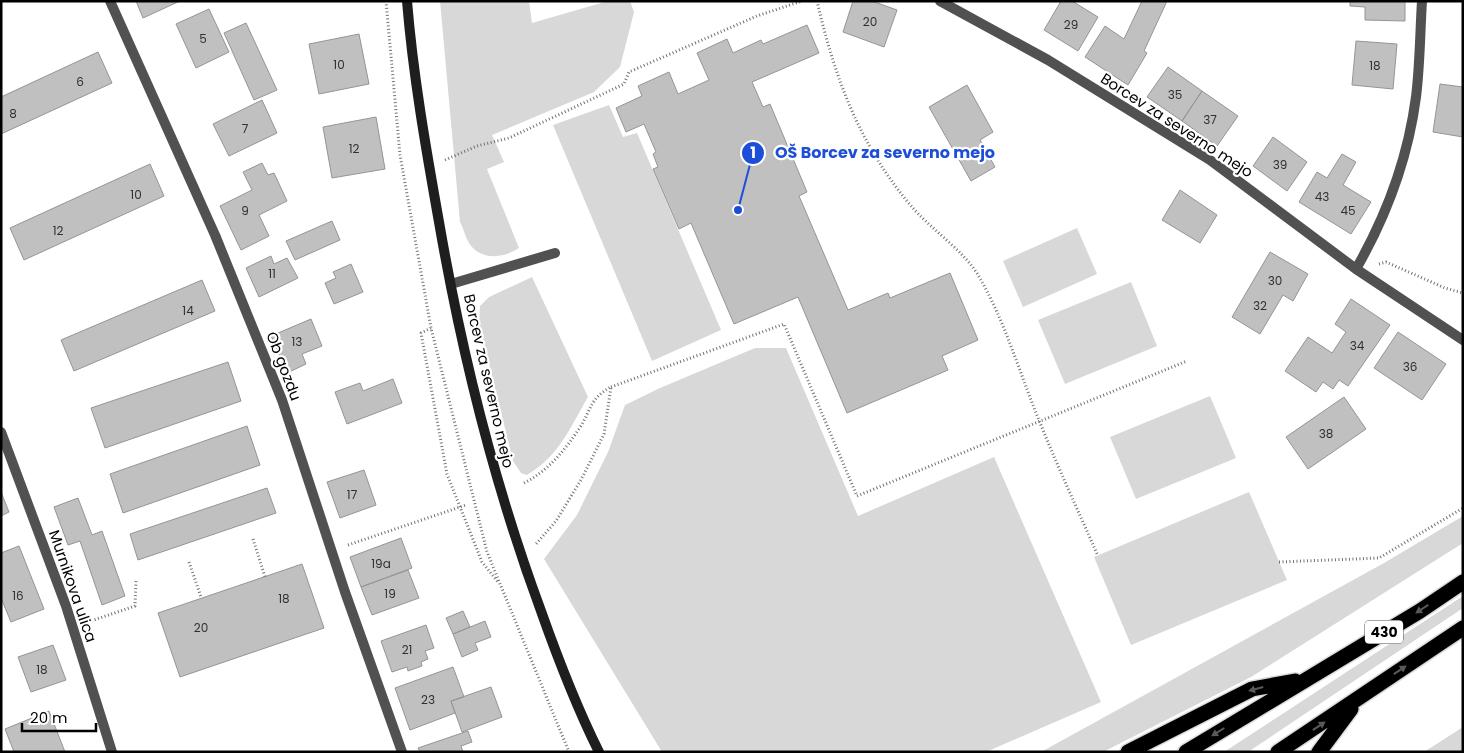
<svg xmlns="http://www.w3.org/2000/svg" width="1464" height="753" font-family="Poppins,sans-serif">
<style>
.green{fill:#d8d8d8}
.building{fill:#c0c0c0;stroke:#959595}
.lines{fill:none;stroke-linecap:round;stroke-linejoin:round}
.highway-casing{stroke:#dbdbdb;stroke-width:18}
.path{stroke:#737373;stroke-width:3;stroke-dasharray:1 2.5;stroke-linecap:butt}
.lane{stroke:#515151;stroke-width:10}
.street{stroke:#515151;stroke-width:10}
.secondary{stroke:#1e1e1e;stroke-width:10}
.highway{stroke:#000;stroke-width:15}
.oneway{fill:#595959}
.labels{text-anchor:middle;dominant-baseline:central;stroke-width:4.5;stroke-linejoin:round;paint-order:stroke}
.number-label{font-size:12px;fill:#303030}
.shield{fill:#fff;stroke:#4c4c4c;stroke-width:1}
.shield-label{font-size:14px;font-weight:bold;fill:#000}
.street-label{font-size:15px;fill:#000;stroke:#fff}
.leader{fill:none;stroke:#1d4ed8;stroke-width:2}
.callout-dot{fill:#1d4ed8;stroke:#fff;stroke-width:2}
.mark-label{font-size:15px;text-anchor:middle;font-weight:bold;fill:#fff}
.callout-label{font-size:16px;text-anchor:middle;font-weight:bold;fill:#1d4ed8;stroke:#fff;stroke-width:4.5;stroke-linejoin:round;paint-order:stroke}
</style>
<rect width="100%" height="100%" fill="#fff"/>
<path class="green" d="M440,1H529L532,23L608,1H630L634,12L620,67L594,92L492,135L504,162L487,169L519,248C505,257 485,261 472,247C466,241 464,229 460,222Z
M609,105L623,137L637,133L721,330L652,361L553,125Z
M1077,228L1097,274L1023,307L1003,261Z
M532,277L588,397C570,428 559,456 527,475L521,473L513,461L479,323L480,306L489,297Z
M1131,282L1157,346L1065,384L1038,320Z
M755,348H786L858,516L994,457L1101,702L986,752H662L544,559L577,515L608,452L625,405L660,388Z
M1210,396L1236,458L1136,499L1110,437Z
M1249,492L1287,580L1131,645L1094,557Z
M1463,516V543L1251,677L1103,752H1041L1384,563Z
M1463,596V608L1248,752H1224Z
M1463,727V752H1424Z"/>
<path class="building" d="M136,1H180L143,18Z
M853,1H872L897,10L884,47L843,32Z
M1061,1H1072L1098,17L1078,51L1044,30Z
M1142,1H1167L1144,51L1147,53L1128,85L1085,57L1105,26L1124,39Z
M1350,1H1405V21L1365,20V7L1350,6Z
M209,9L229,52L196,68L176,24Z
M246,23L277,90L254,100L224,33Z
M807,25L819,53L752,82L763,107L770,104L807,192L799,196L848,310L888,293L890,298L950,273L978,340L942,356L948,370L847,413L798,297L734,324L691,223L679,229L653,169L658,167L653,154L656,152L644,124L626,132L616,108L642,96L638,86L669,72L678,94L709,80L697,53L727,39L733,53L761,40L763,44Z
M359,34L369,84L319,94L309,44Z
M1356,41L1397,44L1393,89L1352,85Z
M98,52L112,83L1,134V97Z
M1168,67L1202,91L1182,121L1147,97Z
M1440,84L1463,87V137L1433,132Z
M967,85L993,132L980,140L995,167L971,181L929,107Z
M1202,91L1238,116L1217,146L1182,121Z
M262,100L277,133L229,156L213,124Z
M376,117L385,169L332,178L323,127Z
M1273,137L1307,162L1287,191L1253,166Z
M1342,154L1356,162L1343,185L1371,202L1351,234L1299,202L1317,172L1327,178Z
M262,163L268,175L274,173L287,201L259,215L269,236L241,250L220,206L252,190L243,172Z
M150,164L164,196L24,260L10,228Z
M1180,190L1217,215L1200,243L1162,220Z
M332,221L340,240L295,260L286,241Z
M1270,252L1308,274L1293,301L1283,295L1260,334L1232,317Z
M271,256L274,264L287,258L298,278L259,297L246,268Z
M351,264L363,292L334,304L325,283L336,278L333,272Z
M202,280L215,311L74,371L61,340Z
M1351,299L1390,325L1348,386L1339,380L1333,389L1323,382L1316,392L1285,371L1308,337L1332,353L1346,332L1335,324Z
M311,319L322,346L302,354L306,364L287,373L271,336Z
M1398,332L1446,364L1422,400L1374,368Z
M228,362L241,401L105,448L91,408Z
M393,379L402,403L347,424L335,392L360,383L363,391Z
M1344,397L1366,429L1308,469L1286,437Z
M247,426L260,465L123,513L110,474Z
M364,470L376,505L340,518L327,482Z
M267,488L276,513L138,560L130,534Z
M1,492L9,512L1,516Z
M78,498L92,535L102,531L125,596L102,605L80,541L68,545L54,507Z
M401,538L412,568L361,587L350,557Z
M19,546L44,609L11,622L1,598V553Z
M302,564L324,628L180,677L158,613Z
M408,570L419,598L372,615L361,587Z
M463,611L470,627L453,634L446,618Z
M485,621L491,637L475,643L478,650L462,657L453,634Z
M426,625L434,648L425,651L428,659L421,662L422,666L408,671L407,667L392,672L381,641Z
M53,645L66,680L31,692L18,657Z
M453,667L464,697L451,701L455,713L410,730L395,688Z
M491,687L502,717L462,732L451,701Z
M49,711L65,752H14L5,729Z
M468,731L472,742L461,746L463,752H420L418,748Z"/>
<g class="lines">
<defs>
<path id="highway" d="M1128,752L1252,689L1295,681
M1186,752L1420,611L1463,582
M1278,752L1463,628
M1319,752L1351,709"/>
</defs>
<use href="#highway" class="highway-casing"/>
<path class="path" d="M386,1L400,155L431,328L487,552L569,752
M817,1C835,79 860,146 912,207C932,230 964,251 978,275C1003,317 1017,365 1035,410C1054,459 1077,508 1098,556
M445,160L477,146L509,138L624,84L629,72L757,16L802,1
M1379,264L1386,262L1445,288L1463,293
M431,328L421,333L447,474L482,562L498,582
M611,387L784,324L857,496L1187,361
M524,483C548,471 564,451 579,429C592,409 589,399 611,387L604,434L581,480L556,521L536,544
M253,539L265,577
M348,545L466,505
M189,562L201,597
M1279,562L1379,558L1463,508
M88,622L135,606L136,581"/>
<path class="lane" d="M451,284L555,253"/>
<path class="street" d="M110,1L215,235L282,400L345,592L402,752
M940,1L1048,60L1210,160L1356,269L1463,340
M1356,269C1387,215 1408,158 1416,97C1420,65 1420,33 1422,1
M1,432L66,606L112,752"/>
<path class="secondary" d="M407,1C413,75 426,149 439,222C462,355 494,484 541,611C558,659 576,706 599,752"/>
<use href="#highway" class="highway"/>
</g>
<defs><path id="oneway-solid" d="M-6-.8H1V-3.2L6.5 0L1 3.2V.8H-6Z" transform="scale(1.25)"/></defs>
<g class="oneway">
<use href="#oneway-solid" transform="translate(1422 609) rotate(147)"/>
<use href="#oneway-solid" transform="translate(1400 670) rotate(-34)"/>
<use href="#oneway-solid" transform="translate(1256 689) rotate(165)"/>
<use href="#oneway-solid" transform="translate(1319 726) rotate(-34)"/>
<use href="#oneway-solid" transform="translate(1218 732) rotate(148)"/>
</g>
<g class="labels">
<g class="number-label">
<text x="870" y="21">20</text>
<text x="1071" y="24">29</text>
<text x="203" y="38">5</text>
<text x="339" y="64">10</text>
<text x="1375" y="65">18</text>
<text x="80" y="81">6</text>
<text x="1175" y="94">35</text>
<text x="13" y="113">8</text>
<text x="1210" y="119">37</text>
<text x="245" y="128">7</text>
<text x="354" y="148">12</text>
<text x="1280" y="164">39</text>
<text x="136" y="194">10</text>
<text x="1322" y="196">43</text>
<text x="245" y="210">9</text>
<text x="1348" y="210">45</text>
<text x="58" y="230">12</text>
<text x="272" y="273">11</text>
<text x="1275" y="280">30</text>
<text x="1260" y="305">32</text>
<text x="188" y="310">14</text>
<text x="297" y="341">13</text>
<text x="1357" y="345">34</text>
<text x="1410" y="366">36</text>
<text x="1326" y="433">38</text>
<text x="352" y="494">17</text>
<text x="381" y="563">19a</text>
<text x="390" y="593">19</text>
<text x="18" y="595">16</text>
<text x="284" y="598">18</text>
<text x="201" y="627">20</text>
<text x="407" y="649">21</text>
<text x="42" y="669">18</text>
<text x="428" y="699">23</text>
</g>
<rect class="shield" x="1365" y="620.5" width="38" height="23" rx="4"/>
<g class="shield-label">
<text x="1384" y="632">430</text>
</g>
<g class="street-label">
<text transform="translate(1177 125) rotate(33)">Borcev za severno mejo</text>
<text transform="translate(284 366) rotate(69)">Ob gozdu</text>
<text transform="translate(489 381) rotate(77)">Borcev za severno mejo</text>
<text transform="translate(73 586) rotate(71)">Murnikova ulica</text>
</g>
</g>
<path class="leader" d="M738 210L753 153"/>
<g class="callout-dot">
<circle cx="738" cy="210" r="5"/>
<circle cx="753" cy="153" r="12"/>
</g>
<g class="mark-label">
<text x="753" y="158">1</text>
</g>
<g class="callout-label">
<text x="885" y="158">OŠ Borcev za severno mejo</text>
</g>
<rect width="1464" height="753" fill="none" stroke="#000000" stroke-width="5"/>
<path d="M22 723v8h74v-8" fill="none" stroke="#000000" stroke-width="2.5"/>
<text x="30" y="723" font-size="15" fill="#000000" stroke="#ffffff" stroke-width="4" paint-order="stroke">20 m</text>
</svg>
